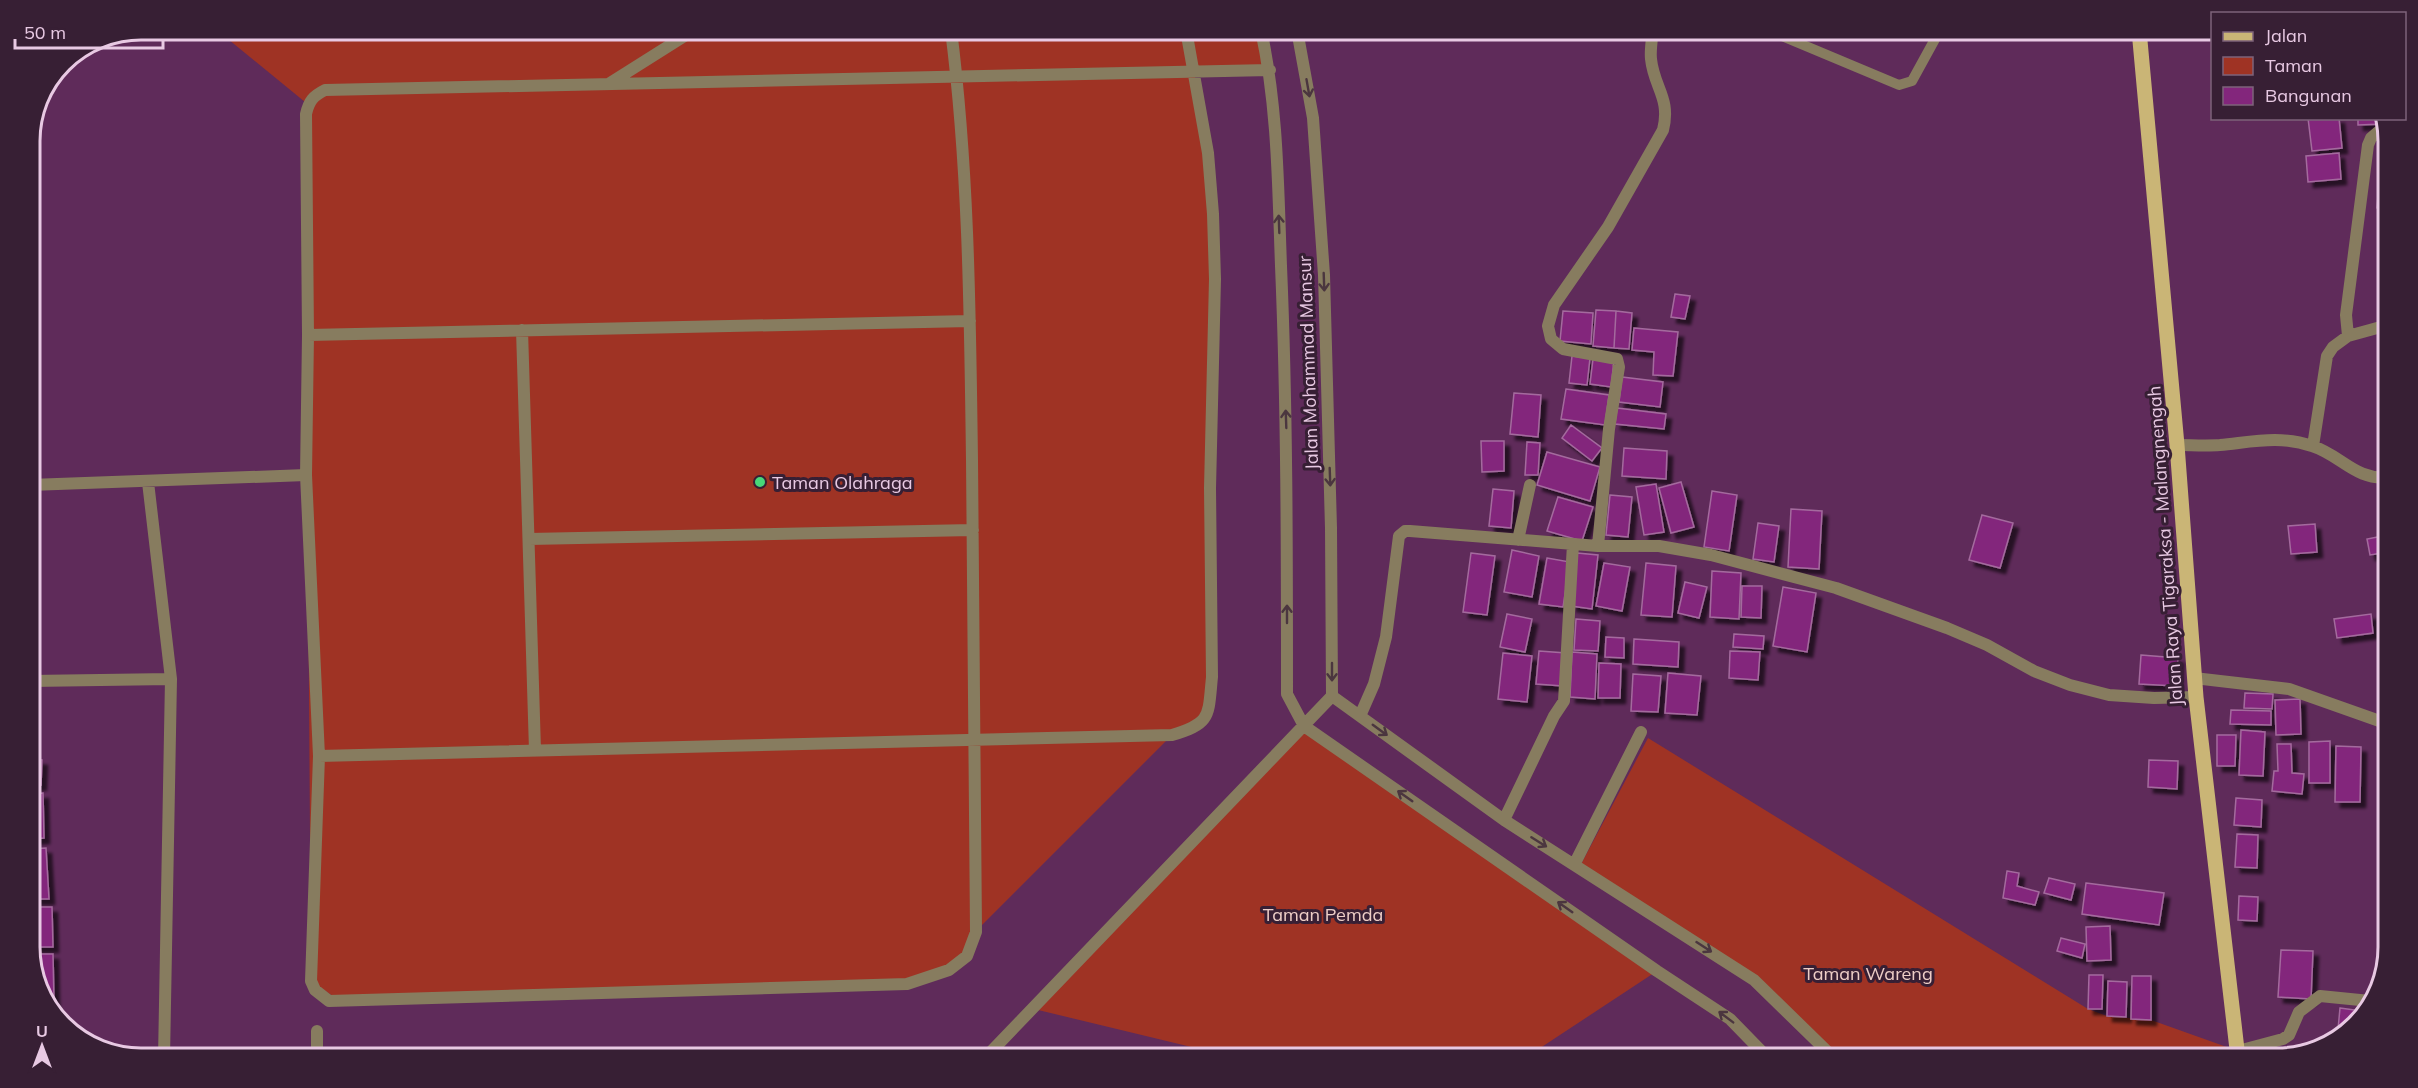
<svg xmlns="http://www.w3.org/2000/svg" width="2418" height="1088" font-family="Mulish,sans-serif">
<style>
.green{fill:#9f3324}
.building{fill:#83267c;stroke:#a46b9e;stroke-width:1.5;filter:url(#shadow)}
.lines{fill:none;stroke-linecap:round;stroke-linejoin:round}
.lane{stroke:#877c5f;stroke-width:10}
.street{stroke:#877c5f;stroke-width:12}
.primary{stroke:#cab576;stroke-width:15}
.oneway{stroke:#4b363f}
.poi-dot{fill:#48d779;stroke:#371f34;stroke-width:2}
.labels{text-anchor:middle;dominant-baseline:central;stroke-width:6;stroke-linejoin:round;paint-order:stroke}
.street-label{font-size:18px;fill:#e8c9e3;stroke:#371f34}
.poi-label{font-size:18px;fill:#e8c9e3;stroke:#371f34;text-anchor:start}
.park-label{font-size:18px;fill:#eecec7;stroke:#371f34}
.rim{fill:none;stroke:#e8c9e3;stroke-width:3}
</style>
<defs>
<filter id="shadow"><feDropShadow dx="5.5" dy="5.5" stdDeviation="1.5" flood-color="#0009"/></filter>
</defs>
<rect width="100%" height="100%" fill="#5f2b5a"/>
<path class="green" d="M217,30H1262L1270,70H1194L1213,214L1207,712L1172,735L976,931L967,956L907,984L340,1001L311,981L305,102Z
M1304,726L1657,971L1525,1058H1237L1034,1009Z
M1648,738L2088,1009L2107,1016L2151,1020L2238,1051V1058H1834L1754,980L1579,868Z"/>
<path class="building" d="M2308,118H2339L2342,148L2312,151Z
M2358,118H2382L2384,124L2358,125Z
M2382,149H2388V210L2377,208Z
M2339,153L2341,179L2308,182L2306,156Z
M1675,294L1690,296L1685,319L1671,317Z
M1596,310L1616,311L1614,348L1593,346Z
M1563,311L1593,313L1591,344L1560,341Z
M1616,311L1632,313L1629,349L1614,348Z
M1634,328L1678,332L1673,376L1653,375L1654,352L1632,350Z
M1572,356L1590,358L1587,385L1569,383Z
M1593,359L1614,361L1611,387L1590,384Z
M1622,377L1663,382L1660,407L1619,402Z
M1566,389L1609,395L1605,425L1561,419Z
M1514,393L1541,395L1538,437L1510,434Z
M1617,408L1666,414L1664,429L1615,424Z
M1571,425L1602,448L1592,461L1562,438Z
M1481,441H1504V471L1482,472Z
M1527,442L1540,443L1538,475H1525Z
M1624,448L1667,451L1666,479L1622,476Z
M1547,452L1600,467L1590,501L1537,485Z
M1681,482L1694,527L1671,533L1659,488Z
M1656,484L1664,532L1644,535L1636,487Z
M1493,489L1514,491L1511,528L1489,526Z
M1712,491L1737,495L1729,551L1704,547Z
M1610,495L1632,497L1628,537L1606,535Z
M1558,497L1593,507L1582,541L1547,531Z
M1791,509L1822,511L1819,569L1788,567Z
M1982,515L2013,523L2000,568L1969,560Z
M1758,523L1779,526L1774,562L1753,559Z
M2315,524L2317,552L2291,554L2288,526Z
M2388,535V552L2370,555L2367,539Z
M1512,550L1539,556L1532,597L1504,592Z
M1471,553L1495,556L1487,615L1463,612Z
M1577,553L1598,555L1592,609L1571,606Z
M1547,558L1570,562L1563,607L1539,604Z
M1604,563L1630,567L1622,611L1596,606Z
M1646,563L1676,566L1672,617L1641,615Z
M1712,571L1741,573L1739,619L1710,617Z
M1685,582L1707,587L1699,618L1678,613Z
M1742,586H1762L1761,618L1741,617Z
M1783,587L1816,593L1807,652L1773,646Z
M1507,614L1532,619L1525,652L1500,647Z
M2371,614L2373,633L2337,638L2334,619Z
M1576,619L1600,621L1598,651L1574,650Z
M1734,634L1764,636L1763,649L1733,647Z
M1606,637L1624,638V658L1605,657Z
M1634,639L1679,642L1678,667L1633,664Z
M1539,651L1566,653L1563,686L1536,684Z
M1730,651L1760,652L1758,680L1729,678Z
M1572,652L1597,654L1595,699L1570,697Z
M1503,653L1532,656L1527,702L1498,699Z
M2141,655L2178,658L2176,686L2139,684Z
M1599,663L1621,664L1620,698H1598Z
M2385,663H2388V703H2385Z
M1668,673L1701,676L1697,715L1665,713Z
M1633,674L1661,676L1658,712L1631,711Z
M2245,693L2273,694L2272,709L2244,708Z
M2300,699L2301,734L2276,735L2275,700Z
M2231,710L2271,711V725L2230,724Z
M2241,730L2265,732L2263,776L2239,775Z
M2217,735H2236L2235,766H2217Z
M2330,741V783H2309V742Z
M2277,744H2291L2292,773L2304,774L2302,794L2272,791L2274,771H2278Z
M2336,746L2361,747L2360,802H2335Z
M30,759L42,760L41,785H30Z
M2149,760L2178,761L2177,789L2148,787Z
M43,793L44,838L30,839V794Z
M2236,798L2262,800L2261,827L2234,825Z
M2237,834L2258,835L2257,868L2235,867Z
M46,848L49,899H30V849Z
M2007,871L2019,873L2017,886L2039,892L2035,905L2003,898Z
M2049,878L2075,884L2071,900L2044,893Z
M2086,883L2164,893L2159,925L2082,914Z
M2239,896L2258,897L2257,921L2238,920Z
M30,907H52L53,947H30Z
M2110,926L2111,960L2087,961L2086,927Z
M2061,938L2085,944L2082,958L2057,951Z
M2281,950L2313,951L2311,999L2278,997Z
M30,954H53L54,1002H47Z
M2089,975H2103L2102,1009H2088Z
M2132,976H2151V1020L2131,1019Z
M2108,981L2127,982L2126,1017L2107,1016Z
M2340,1008L2362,1011L2337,1040Z"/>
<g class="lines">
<path class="lane" d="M1770,31L1899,85L1912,81L1940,30"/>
<path class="street" d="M951,30C969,172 970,317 972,460C974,617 976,774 976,932L967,956L949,970L907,984L329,1001L315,990L311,981L319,756L306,475L308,335L306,114C309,101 313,96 325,90L1270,70
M1261,30C1278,108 1278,187 1281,266C1287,408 1287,551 1287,694L1304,726L1657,971L1730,1019L1768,1058
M1297,30L1313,118L1324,275L1331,528L1332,696
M610,83L694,30
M522,330L535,750
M308,335L970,321
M2348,336L2388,325
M2177,445C2191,445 2206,446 2220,445C2252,442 2280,435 2312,446C2341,455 2356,481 2388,477
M2313,446L2327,356L2333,347L2348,336L2346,315L2368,145L2371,138L2378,132L2387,133
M148,482L171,679L164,1058
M30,485L306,475
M529,539L973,530
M1518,540L1530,485
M1598,546L1609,429L1619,367L1617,359L1563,349L1551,339L1548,326L1554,305L1608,227L1663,130C1671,98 1654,88 1651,59C1650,50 1652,39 1653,30
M2194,678L2289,689L2388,724
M30,681L171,679
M1332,696L1504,820L1754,980L1834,1058
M1360,716L1374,684L1386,637L1399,536L1405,531H1410L1598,546H1659L1711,555L1836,588L1947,628L1987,645L2034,671L2070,685L2109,695L2154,698L2196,697
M319,756L1172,735C1212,723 1208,716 1212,677L1210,488L1215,279L1213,214L1208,153L1186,30
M1504,820L1554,716L1564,701L1573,544
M1574,865L1641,732
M317,1031V1058
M2238,1051L2283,1039L2289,1035L2299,1012L2320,996L2370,1001
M985,1058L1332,696"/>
<path class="primary" d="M2139,30L2177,445L2196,697L2238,1058"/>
</g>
<defs><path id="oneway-shaft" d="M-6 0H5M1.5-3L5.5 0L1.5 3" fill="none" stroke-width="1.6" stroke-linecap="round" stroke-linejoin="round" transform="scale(1.5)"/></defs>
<g class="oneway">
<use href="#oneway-shaft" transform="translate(1308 88) rotate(80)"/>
<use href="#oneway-shaft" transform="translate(1279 224) rotate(-92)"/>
<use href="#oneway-shaft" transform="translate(1324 282) rotate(88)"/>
<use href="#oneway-shaft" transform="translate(1286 419) rotate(-92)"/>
<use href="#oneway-shaft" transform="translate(1330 477) rotate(88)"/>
<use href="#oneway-shaft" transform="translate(1287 614) rotate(-90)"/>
<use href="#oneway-shaft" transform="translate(1332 672) rotate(90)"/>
<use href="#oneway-shaft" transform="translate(1380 730) rotate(36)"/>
<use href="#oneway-shaft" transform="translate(1405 796) rotate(-145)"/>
<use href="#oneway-shaft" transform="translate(1539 842) rotate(32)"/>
<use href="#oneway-shaft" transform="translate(1565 907) rotate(-145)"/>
<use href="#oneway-shaft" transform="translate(1704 947) rotate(33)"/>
<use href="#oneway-shaft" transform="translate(1726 1017) rotate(-143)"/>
</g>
<circle class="poi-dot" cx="760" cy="482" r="6"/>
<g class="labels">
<g class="street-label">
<text transform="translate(1308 363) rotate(-92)">Jalan Mohammad Mansur</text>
<text transform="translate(2165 546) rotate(-94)">Jalan Raya Tigaraksa - Malangnengah</text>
</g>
<g class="poi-label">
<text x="772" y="482">Taman Olahraga</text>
</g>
<g class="park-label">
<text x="1323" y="914">Taman Pemda</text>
<text x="1868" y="973">Taman Wareng</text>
</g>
</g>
<path d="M0 0H2418V1088H0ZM141 40H2277A101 101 0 0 1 2378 141V947A101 101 0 0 1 2277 1048H141A101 101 0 0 1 40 947V141A101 101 0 0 1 141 40Z" fill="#371f34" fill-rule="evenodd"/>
<path class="rim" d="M141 40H2277A101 101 0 0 1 2378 141V947A101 101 0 0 1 2277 1048H141A101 101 0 0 1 40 947V141A101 101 0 0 1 141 40Z"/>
<rect x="2211" y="12" width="195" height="108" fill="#371f34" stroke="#7e637a" stroke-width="1.5"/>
<rect x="2223" y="32" width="30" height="9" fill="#cab576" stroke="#7e637a" stroke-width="1.5"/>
<text x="2265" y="42" font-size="18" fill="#e8c9e3">Jalan</text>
<rect x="2223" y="57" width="30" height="18" fill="#9f3324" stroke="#7e637a" stroke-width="1.5"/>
<text x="2265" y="72" font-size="18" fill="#e8c9e3">Taman</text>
<rect x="2223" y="87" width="30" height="18" fill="#83267c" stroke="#7e637a" stroke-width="1.5"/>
<text x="2265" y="102" font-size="18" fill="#e8c9e3">Bangunan</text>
<g transform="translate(42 1046)" stroke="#371f34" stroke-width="4.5" paint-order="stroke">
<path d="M0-4.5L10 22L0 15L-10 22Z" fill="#e8c9e3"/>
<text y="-9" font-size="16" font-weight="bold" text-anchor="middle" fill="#e8c9e3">U</text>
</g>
<path d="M15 39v9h148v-9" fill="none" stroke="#e8c9e3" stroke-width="3"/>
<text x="24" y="39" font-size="18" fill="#e8c9e3" stroke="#371f34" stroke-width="4.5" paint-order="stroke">50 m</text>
</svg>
